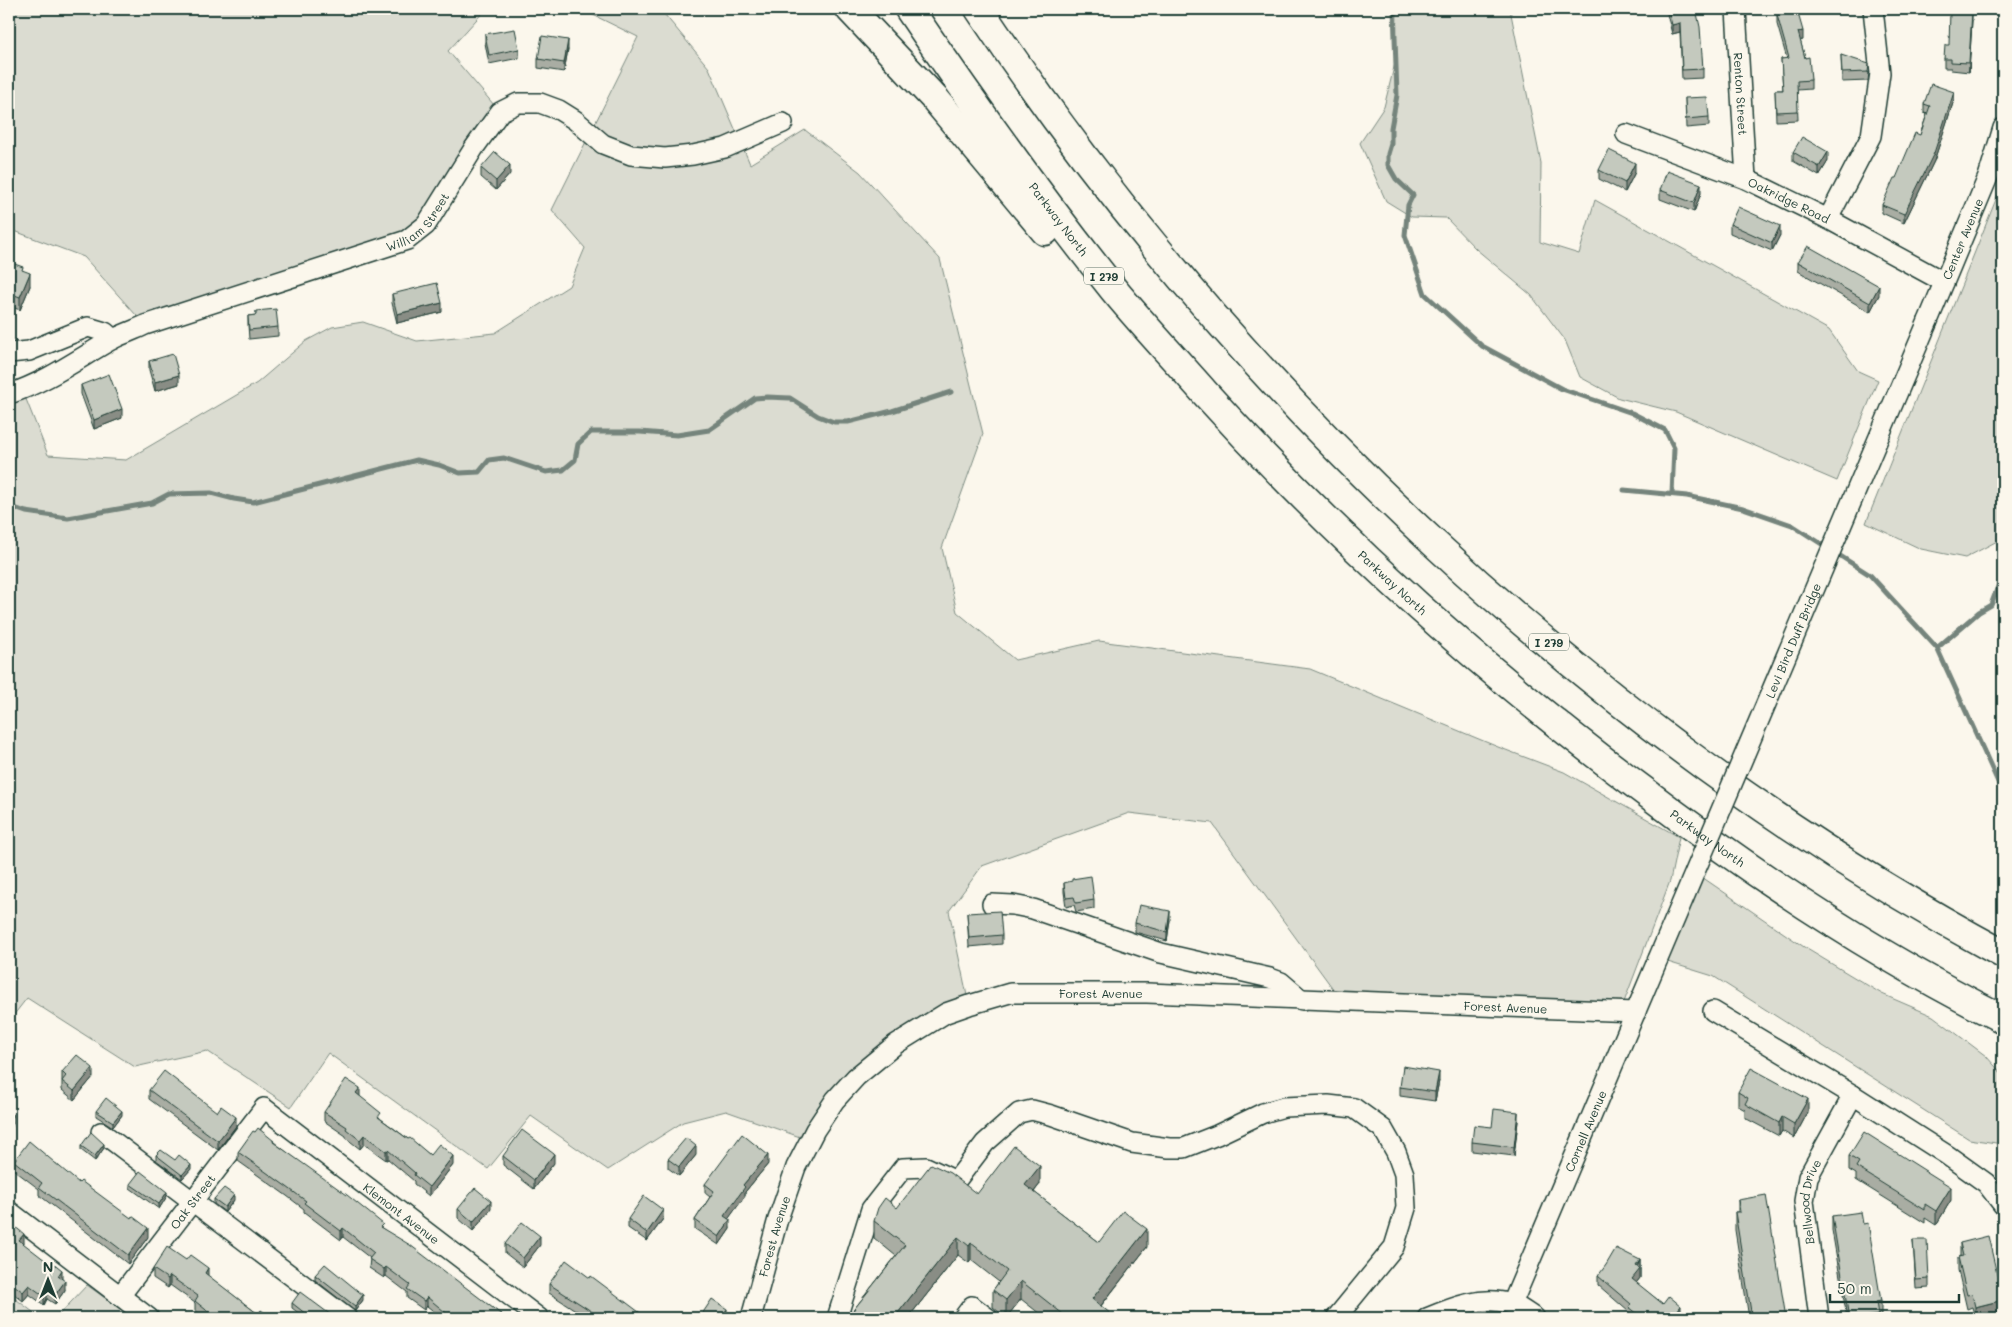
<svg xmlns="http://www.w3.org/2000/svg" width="2012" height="1327" font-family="Mali,sans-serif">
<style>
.built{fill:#eae9de}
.green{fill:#dbdcd1;stroke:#7d8c82}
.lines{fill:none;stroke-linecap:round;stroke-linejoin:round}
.stream{stroke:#74847b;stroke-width:5}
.minor-casing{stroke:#1f3d34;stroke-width:22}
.highway-casing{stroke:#1f3d34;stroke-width:31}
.minor{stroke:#fbf7ec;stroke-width:19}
.highway{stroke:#fbf7ec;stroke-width:28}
.minor-bridge-casing{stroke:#1f3d34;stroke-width:22;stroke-linecap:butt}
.minor-bridge{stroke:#fbf7ec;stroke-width:19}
.wall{fill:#a9ada3;stroke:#1f3d34}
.shaded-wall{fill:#898d85;stroke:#1f3d34}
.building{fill:#c4c9be;stroke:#1f3d34}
.labels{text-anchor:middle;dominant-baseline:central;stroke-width:4.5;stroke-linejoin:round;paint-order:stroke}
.shield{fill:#fbf7ec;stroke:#61756b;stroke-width:1}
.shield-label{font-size:11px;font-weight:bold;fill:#1f3d34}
.street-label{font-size:12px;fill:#1f3d34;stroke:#fbf7ec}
</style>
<rect width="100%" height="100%" fill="#fbf7ec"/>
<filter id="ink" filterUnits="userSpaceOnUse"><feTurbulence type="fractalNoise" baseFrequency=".02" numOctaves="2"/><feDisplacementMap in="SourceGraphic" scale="10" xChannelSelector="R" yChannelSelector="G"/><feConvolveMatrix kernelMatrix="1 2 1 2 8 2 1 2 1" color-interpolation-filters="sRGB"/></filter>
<g filter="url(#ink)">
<path class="built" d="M1483,1301l52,17h-108z"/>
<path class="green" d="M9,9h477l-38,42 52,61 -74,113 -281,100 -61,-68 -75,-28z
M581,9h79l49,59 41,96 55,-34 55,42 80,87 43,175 -41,114 15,64 58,48 84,-19 211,28 188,78 66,25 115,65 -9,44 -49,129 -279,-9 -130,-178 -83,-10 -147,53 -33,45 20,94 -73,39 -87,98 -9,-5 -74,-26 -43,11 -75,48 -77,-54 -43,53 -160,-116 -37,54 -84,-56 -72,16 -108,-69 -18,23v-627l13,-5 26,66 78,5 131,-77 49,-42 26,-14 31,-5 54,19 78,-8 74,-47 16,-38 -33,-38 86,-173z
M1397,9h113l31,154 -1,79 39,12 16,-54 234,130 29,41 20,9 -41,101 -161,-69 -57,-14 -39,-21 -15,-37 -34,-45 -55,-46 -30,-31 -34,-1 -26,-16 -26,-58 24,-36 12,-48z
M2003,182v356l-38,20 -44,-9 -55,-26z
M2003,643v71l-5,-17z
M1696,873l111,76 75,45 51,22 53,40 17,19v69l-34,-5 -256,-163 -55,-17z
M87,1285l46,33h-77z
M9,1294l32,24h-32z"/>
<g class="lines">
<path class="stream" d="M1394,9l3,86 -6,33v16l-3,10v11l8,14 17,16 -5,10 -3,30 20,59 57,52 80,43 70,24 33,17 9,18 -2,46
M1624,490l63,6 56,12 49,17 78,50 67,73 66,145
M9,506l17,6 42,6 84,-15 17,-9 42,-1 23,6 19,3 164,-42 22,5 21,8 19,-1 10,-12 15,-2 42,14 17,-2 12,-10 3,-16 13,-12h49l37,3 32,-5 46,-32 12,-1 23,1 28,18 16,6h14l44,-11 59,-19
M1937,648l42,-36 12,-7 8,-21 4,-2"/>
<g class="minor-casing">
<g id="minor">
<path id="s1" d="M1736,9l10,170"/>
<path id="s2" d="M1626,134l120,45 82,40 116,63"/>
<path d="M1828,219l43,-83 9,-63 -7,-64"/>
<path id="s3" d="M1928,321l60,-144 15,-49"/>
<path d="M9,353l20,-2 59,-24 17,5 8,7"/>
<path id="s4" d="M9,394c38,-12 70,-36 104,-55 10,-5 22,-9 32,-14l262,-85 19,-15 48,-77 26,-36 18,-9h22l19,7 16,10 28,24 28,11 34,3 28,-3 32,-7 58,-25"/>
<path d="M992,904l21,1 20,4 128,44 109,25 11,4 21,18"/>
<path d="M1713,1011l140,84 94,60 39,28 17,22"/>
<path d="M101,1132l246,186"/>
<path d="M9,1211l140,107"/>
<path id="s5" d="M120,1296l144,-188 275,210"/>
<path id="s6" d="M1512,1304l146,-345"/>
<path id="s7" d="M751,1318l27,-99 18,-52 19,-37 20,-30 21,-23 40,-33 50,-31 23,-8 41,-12h137l489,19"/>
<path d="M837,1318l34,-109 32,-41 23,-1 30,14 29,-38 34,-30 13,-3 19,5 81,28 37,5h15l33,-13 46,-22 21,-6 44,-2 26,3 29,21 13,23 8,22 2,34 -12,39 -58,71"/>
<path d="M963,1318l9,-12 16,12"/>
<path d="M1427,1318c26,-11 56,-23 84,-14 8,2 17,10 24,14"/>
<path id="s8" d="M1819,1318l-15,-117 4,-24 45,-82"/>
</g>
</g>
<g class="highway-casing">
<g id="highway">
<path d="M850,9l86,91 109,131"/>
<path id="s9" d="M909,9c65,96 132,190 205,281 29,35 60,68 90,102 132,146 278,278 436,396 114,87 235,167 363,231"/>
<path d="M979,9c256,384 617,726 1024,945"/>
</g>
</g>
<use href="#minor" class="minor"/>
<use href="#highway" class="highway"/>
<g class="minor-bridge-casing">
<g id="minor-bridge">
<path id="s10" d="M1658,959l270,-638"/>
</g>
</g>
<use href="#minor-bridge" class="minor-bridge"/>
</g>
<path class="wall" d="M1667,9h29l7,60v9l-21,1 -2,-47 -8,2 -5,-20z
M1777,15l26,25h-3l11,40v9l-14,1 1,30 -22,1 -1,-31h8l-2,-31h6l-10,-35z
M1972,20l-3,52 -18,-2v-2h-7v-9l5,-14z
M485,34l34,15v9l-30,6 -4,-21z
M568,49l-4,23 -26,-4v-9z
M1841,55l28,18 -1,8 -26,1z
M1685,98l24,19v9l-23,2z
M1954,100l-20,61 -30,62 -22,-10v-8l38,-70 7,-21 -3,-1v-9z
M1793,152l35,9 -9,15 -26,-15z
M481,168l29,6 -14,16 -15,-13z
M1599,170l36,2 -10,20 -26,-13z
M1660,190l41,3 -7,19 -34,-13z
M1730,224l50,11 -8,16 -42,-18z
M9,262l14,9 7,15 -10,24 -11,-4z
M1798,262l81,33 -9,17 -72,-41z
M392,294l50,18 -45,11 -5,-20z
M256,311l22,16v9l-29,3 -1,-14v-9l8,-1z
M149,361l30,23 -24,7 -6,-21z
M81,385l41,33 -28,11 -13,-35z
M1064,883l30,17v9l-18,3 -2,-7 -8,2 -2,-15z
M967,913l35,22v9l-33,3z
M1170,920l-3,21 -32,-9v-9z
M62,1072l31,5 -19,23 -12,-10z
M1439,1081l-4,20 -35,-5v-9z
M149,1090l87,36 -18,24 -69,-51z
M1738,1092l70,20 -14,26 -12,-7 -3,5 -34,-18v-8l-7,-4z
M360,1096l21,23 49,36 23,10 -24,31 -15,-12v-3l-26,-22 -2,1 -22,-16 -4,5 -14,-11v-2l-22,-15v-9z
M96,1111l26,4 -9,12 -17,-11z
M1518,1121l-4,35 -42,-5v-9l20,-15z
M255,1132l19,10 109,87 123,89h-64l-15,-12 -3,4 -17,-12v-6l-21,-16 -2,2 -15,-10 1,-10 -27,-21 -2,3 -37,-28v-3l-17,-13 -49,-35v-9z
M81,1146l23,2 -9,13 -14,-11z
M156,1155l35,14 -9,10 -26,-19z
M696,1155l-17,21 -11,-8v-9z
M503,1156l51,7 -20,26 -31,-24z
M1849,1156l102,44 -15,25 -11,-7v5l-69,-43v-6l-7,-4z
M14,1161l65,22 69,54 -20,27 -89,-69v-6l-25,-19z
M768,1164l-23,28v4l-17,23 2,10 -11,16 -24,-16v-9l15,-23 -5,-4v-9z
M130,1184l37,12 -8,13 -29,-21z
M1040,1184l-6,8 65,50 48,5 -46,59 14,12h-70l-24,-19 -15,19 -13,-11v-17l6,-8 -28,-22 -2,3 -11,-8 -50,63h-61l49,-62 -22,-18v-17l23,-13z
M214,1199l20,1 -9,12 -11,-8z
M1738,1200l48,118h-37l-14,-88v-18h3z
M458,1209h33l-18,22 -15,-13z
M1832,1216l31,8 18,77v13l-3,1v3h-31l-15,-88z
M628,1219h35l-16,22 -19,-13z
M9,1222l15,21 -1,1 39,35 3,11 -10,14 -8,-5 -3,6 -15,-11 -6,7 -14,-11z
M1913,1240l16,39v9l-13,1z
M1960,1243l43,71 -20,4h-8l-3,-11 -5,2 -9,-39v-13l2,-1z
M505,1244l35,1 -17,22 -18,-14z
M1640,1260v18l-4,5 27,21 18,11v1l3,2h-52l-3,-2v-4l-31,-27v-9z
M153,1269l55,7 50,38 14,4h-67l-10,-8v-7l-25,-18 -2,3 -15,-10z
M315,1275l48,25 -8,11 -40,-31z
M549,1284l98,34h-59l-39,-25z
M292,1303l43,15h-30l-13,-10z
M702,1314l25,4h-25z"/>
<path class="shaded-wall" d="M1972,11v9l-3,52v-9z
M1680,23v9l-8,2v-9z
M1803,31v9l-5,1v-9z
M568,40v9l-4,23v-9z
M1954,92v8l-20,61 -30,62v-9z
M1828,152v9l-9,15v-9z
M1635,163v9l-10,20v-9z
M510,165v9l-14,16v-9z
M1701,184v9l-7,19v-9z
M1780,226v9l-8,16v-8z
M30,273v13l-10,24v-13z
M1879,286v9l-9,17v-9z
M442,303v9l-45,11v-9z
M179,375v9l-24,7v-9z
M122,409v9l-28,11v-9z
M1170,911v9l-3,21v-9z
M93,1068v9l-19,23v-9z
M1439,1072v9l-4,20v-9z
M360,1088v9l-4,-4z
M1808,1099v13l-14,26v-14z
M122,1111v4l-9,12v-5z
M1518,1112v9l-4,35v-9z
M13,1115v9l-4,5v-9z
M236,1117v9l-18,24v-9z
M1782,1117v14l-3,5v-13z
M364,1135v9l-4,5v-9z
M104,1144v4l-9,13v-5z
M696,1146v9l-17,21v-9z
M388,1150v9l-2,1v-9z
M554,1154v9l-20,26v-9z
M768,1155v9l-23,28v4l-21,29v-9l19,-31z
M453,1156v9l-24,31v-9z
M191,1165v4l-9,10v-4z
M1040,1166v18l-15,19v-18z
M1951,1187v13l-15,25v-14z
M167,1192v4l-8,13v-5z
M234,1195v5l-9,12v-5z
M491,1201v8l-18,22v-9z
M663,1210v9l-16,22v-8z
M730,1220v9l-11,16v-8z
M148,1228v9l-20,27v-9z
M343,1228v9l-2,3v-9z
M1147,1229v18l-55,70v-18z
M24,1234v9l-5,6v-9z
M540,1236v9l-17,22v-9z
M958,1237v18l-50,63h-14z
M971,1243v17l-2,3v-17z
M1640,1260v18l-8,10v-9z
M386,1267v9l-2,2v-9z
M208,1268v9l-3,-4z
M62,1270v9l-4,-3z
M170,1276v9l-2,3v-9z
M65,1281v9l-10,14v-9z
M1021,1281v18l-15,19v-18z
M29,1285v9l-6,7v-9z
M47,1290v9l-3,6v-9z
M363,1295v5l-8,11v-5z
M427,1297v9l-3,4v-9z
M2003,1300v14l-20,4h-8v-11z
M1681,1306v9l-2,3 -3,-6z
M727,1309v9h-6z"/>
<path class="building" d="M1668,9h28l4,18 3,42 -21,1 -2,-47 -8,2z
M1797,10l6,21 -5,1 7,26 4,-1 2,23 -14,1 1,30 -22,1 -1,-22h8l-2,-31 8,-1 -12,-43z
M1950,11h22l-3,52 -18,-1v-3h-7l1,-14h4z
M515,29l4,20 -30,6 -4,-21z
M542,36l26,4 -4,23 -26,-4z
M1841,55l28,9 -1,8 -26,1z
M1931,84l23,8 -20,61 -30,61 -22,-9 12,-27h2l19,-45 5,2 10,-29 -6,-2z
M1707,97l2,20 -23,2 -1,-21z
M1802,137l26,15 -9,15 -26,-15z
M1609,150l26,13 -10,20 -26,-13z
M495,152l15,13 -14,16 -15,-13z
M1667,171l34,13 -7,19 -34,-13z
M1738,207l42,19 -8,17 -42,-19z
M1808,246l71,40 -9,17 -72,-41z
M9,262l14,5 -1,3 8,3 -10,24 -11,-4v1z
M437,283l5,20 -45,11 -5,-20z
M276,309l2,18 -29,3 -1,-14 8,-1v-4z
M173,354l6,21 -24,7 -6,-21z
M109,374l13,35 -28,11 -13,-35z
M1091,876l3,24 -18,3 -2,-6 -8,1 -2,-15 8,-2v-2z
M1139,905l31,6 -3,21 -32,-9z
M1000,911l2,24 -33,3 -2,-25z
M77,1055l16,13 -19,23 -12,-10 4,-5 -4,-4z
M1403,1066l36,6 -4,20 -35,-5z
M1751,1068l57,31 -14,25 -12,-7 -3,6 -34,-19 3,-6 -10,-6z
M164,1071l53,41 4,-6 15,11 -18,24 -69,-51z
M346,1079l14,9 -4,5 25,20 -3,4 30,22 2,-1 20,17 9,-11 14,12 -24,31 -15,-12 1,-2 -27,-23 -2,1 -22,-16 -4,5 -14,-11 1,-2 -23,-15z
M106,1098l16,13 -9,11 -17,-11z
M1494,1109l24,3 -4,35 -42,-5 2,-17 18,2z
M9,1112l4,3 -4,5z
M258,1128l16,13 -1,1 74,53 36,29 -3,3 30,18 96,73h-56l1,-1 -24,-20 -3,4 -17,-12 3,-4 -24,-18 -2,2 -15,-10 5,-6 -31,-25 -2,3 -37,-28 2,-2 -19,-14 -49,-35 15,-21 2,1z
M522,1130l32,24 -20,26 -31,-24z
M91,1132l13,12 -9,12 -14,-10z
M1864,1132l87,55 -15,24 -11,-7v6l-69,-43 3,-5 -10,-6z
M742,1134l26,21 -25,30 2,2 -21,29 6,4 -11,17 -24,-17 19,-29 -9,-7z
M686,1138l10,8 -17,21 -11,-8z
M29,1141l50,42 2,-2 50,37 1,-2 16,12 -20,27 -89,-68 3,-4 -28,-22z
M1014,1146l26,20 -15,19 74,57 24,-31 24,18 -55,70 23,18 -1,1h-46l-47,-37 -15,19 -13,-10 14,-19 -36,-28 -2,3 -11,-9 -64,81h-47l58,-73 -31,-24 4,-13 7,-10 12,10 34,-44 19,9 27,21z
M161,1150l14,10 4,-5 12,10 -9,10 -26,-20z
M140,1171l27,21 -8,12 -29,-20z
M224,1188l10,7 -9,12 -11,-8z
M475,1188l16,13 -18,21 -15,-13z
M1766,1195l20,123h-34l-17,-106h5l-2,-12z
M644,1196l19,14 -16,23 -19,-14z
M1861,1212l2,12 5,-1 13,78 -5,1 2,13 -20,3h-9l-17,-102z
M9,1222l15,12 -5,6 31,24 2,-2 10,8 -4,6 7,5 -10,14 -8,-5 -3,6 -15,-11 -6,7 -14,-11z
M522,1222l18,14 -17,22 -18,-14z
M1988,1236l15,64 -28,7 -3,-13 -5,1 -9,-38 5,-1 -3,-13z
M1913,1240h14l2,39 -13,1z
M167,1247l19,13 4,-5 18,13 -3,5 53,41 3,-4 11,8h-56l-21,-17 3,-5 -28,-20 -2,3 -15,-10z
M1616,1248l24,12 -4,6 4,3 -8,10 31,25 6,-8 12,10 -5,6 8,6h-41l-14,-11 2,-3 -33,-28 8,-11z
M566,1260l24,18 1,-2 56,42h-47l-12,-9 -39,-25z
M325,1264l38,31 -8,11 -40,-31z
M300,1292l35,26h-24l-19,-15z
M712,1299l15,10 -6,9h-13l-6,-4z"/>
</g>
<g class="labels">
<g class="shield">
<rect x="1084" y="267.5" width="40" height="17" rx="4"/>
<rect x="1529" y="633.5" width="40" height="17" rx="4"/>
</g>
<g class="shield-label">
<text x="1104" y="276">I 279</text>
<text x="1549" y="642">I 279</text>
</g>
<g class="street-label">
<text stroke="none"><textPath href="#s1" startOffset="85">Renton Street</textPath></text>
<text stroke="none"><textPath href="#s2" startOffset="176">Oakridge Road</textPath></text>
<text stroke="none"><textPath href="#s9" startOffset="258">Parkway North</textPath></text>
<text stroke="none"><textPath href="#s4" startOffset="448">William Street</textPath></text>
<text stroke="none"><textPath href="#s3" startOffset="89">Center Avenue</textPath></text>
<text stroke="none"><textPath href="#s9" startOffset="752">Parkway North</textPath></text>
<text stroke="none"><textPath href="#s10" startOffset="346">Levi Bird Duff Bridge</textPath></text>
<text stroke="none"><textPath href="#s9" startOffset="1158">Parkway North</textPath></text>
<text stroke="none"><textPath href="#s7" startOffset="535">Forest Avenue</textPath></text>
<text stroke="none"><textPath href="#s7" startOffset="940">Forest Avenue</textPath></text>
<text stroke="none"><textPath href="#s6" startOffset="188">Cornell Avenue</textPath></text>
<text stroke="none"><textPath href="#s5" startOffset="119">Oak Street</textPath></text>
<text stroke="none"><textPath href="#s8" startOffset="118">Bellwood Drive</textPath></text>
<text stroke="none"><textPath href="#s5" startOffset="410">Klemont Avenue</textPath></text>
<text stroke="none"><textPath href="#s7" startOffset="85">Forest Avenue</textPath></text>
</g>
</g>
<rect width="2012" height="1327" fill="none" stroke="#fbf7ec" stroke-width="30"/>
<rect x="15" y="15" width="1982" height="1297" fill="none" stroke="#1f3d34" stroke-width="2" filter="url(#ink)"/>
<g transform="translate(48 1280)" stroke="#fbf7ec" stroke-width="4" paint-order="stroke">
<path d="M0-4L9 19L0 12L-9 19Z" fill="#1f3d34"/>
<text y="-8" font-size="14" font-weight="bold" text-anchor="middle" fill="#1f3d34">N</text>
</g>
<path d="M1830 1294v8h129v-8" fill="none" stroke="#1f3d34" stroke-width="2.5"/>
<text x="1837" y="1294" font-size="15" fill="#1f3d34" stroke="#fbf7ec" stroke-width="4" paint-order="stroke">50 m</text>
</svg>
